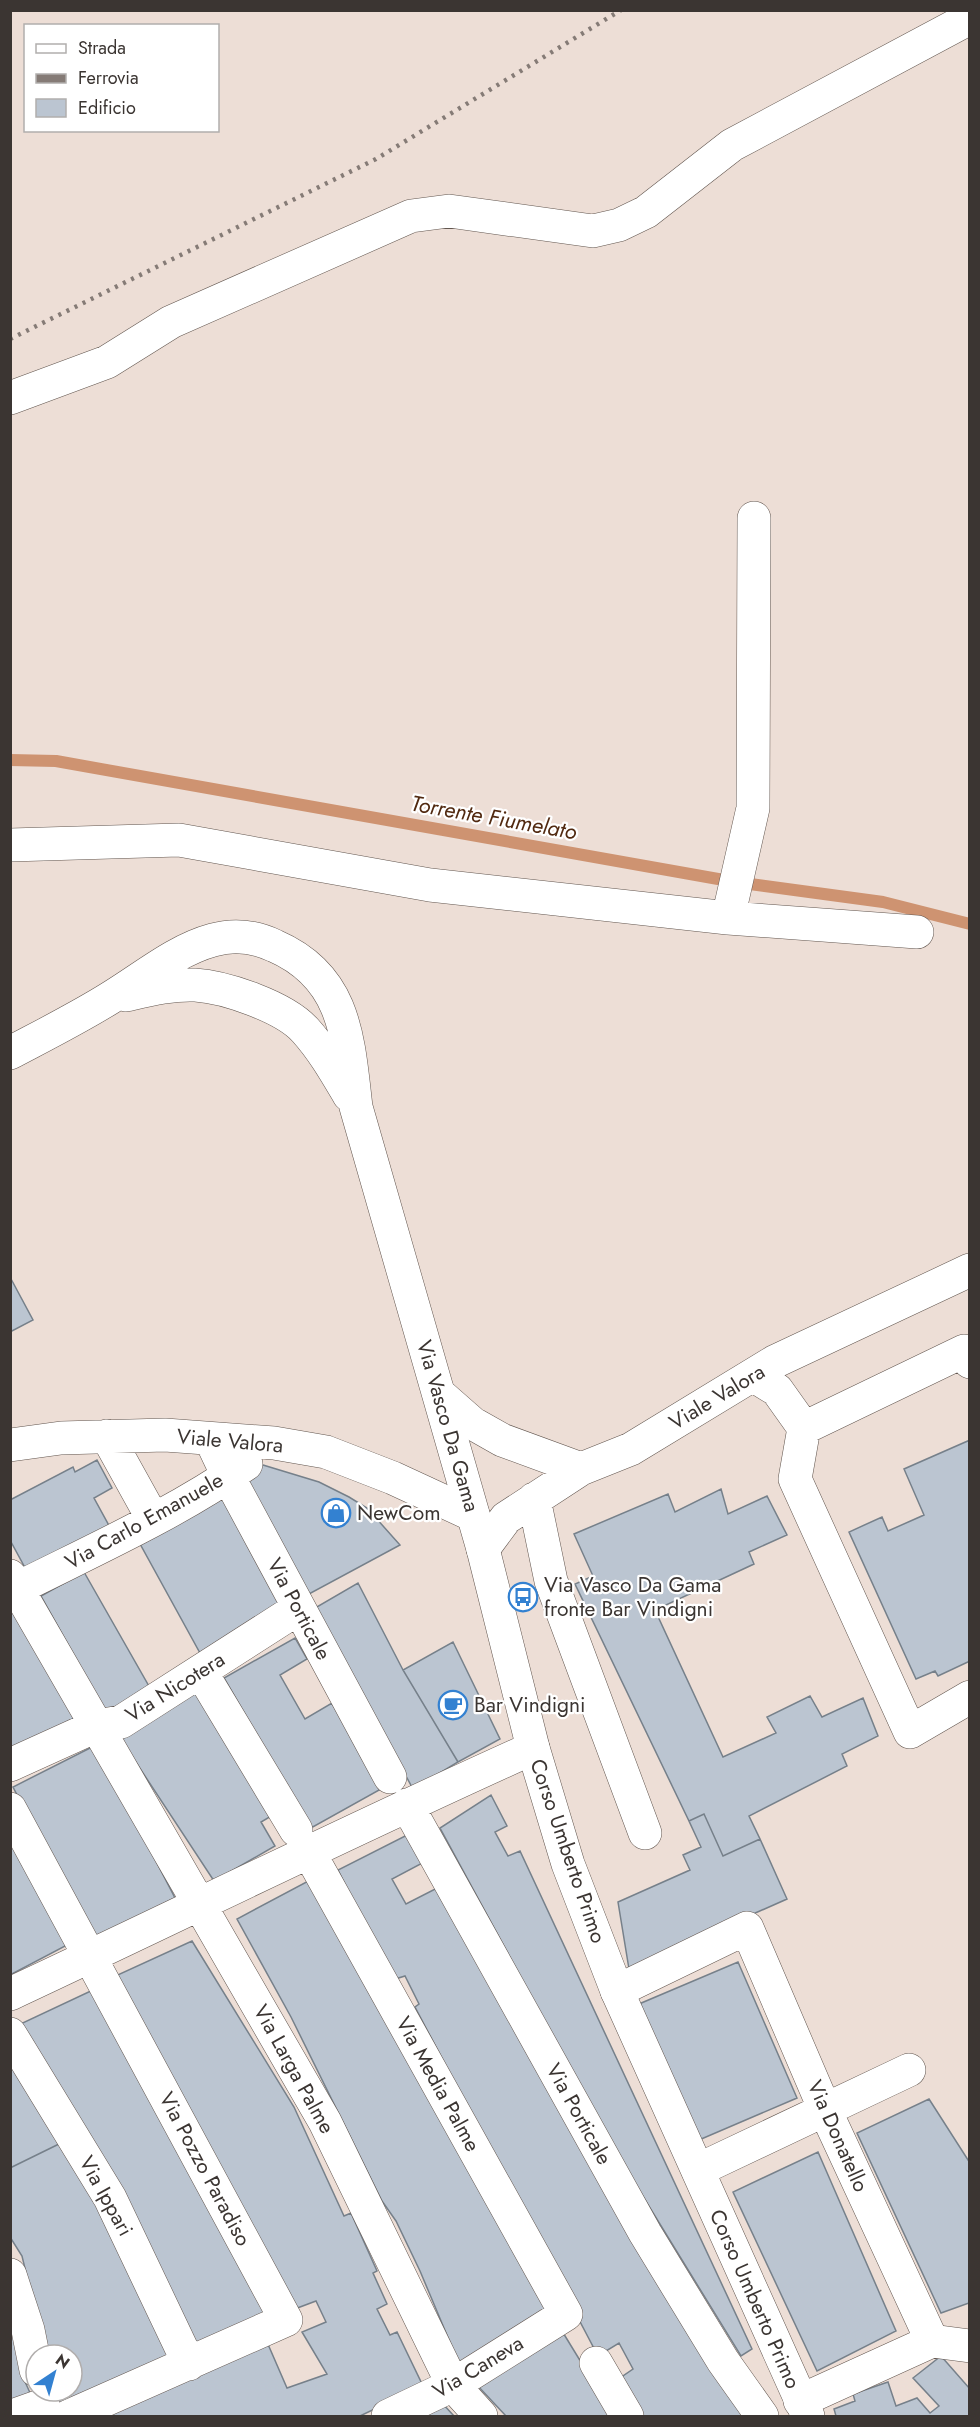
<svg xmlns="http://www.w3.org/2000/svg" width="980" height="2427" font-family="Jost,sans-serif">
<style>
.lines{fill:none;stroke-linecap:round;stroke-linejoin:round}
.stream{stroke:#ce9371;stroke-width:12}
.building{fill:#bbc5d1;stroke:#76808a;stroke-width:1.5}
.minor-casing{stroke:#62564f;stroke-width:34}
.major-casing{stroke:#62564f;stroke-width:34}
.minor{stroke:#fff;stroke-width:33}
.major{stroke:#fff;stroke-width:33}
.rail{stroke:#857b76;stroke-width:4.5;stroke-dasharray:3 6;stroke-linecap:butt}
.labels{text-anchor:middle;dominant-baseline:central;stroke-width:4.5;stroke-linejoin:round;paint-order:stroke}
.street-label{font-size:21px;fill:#3b3532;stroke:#fff}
.poi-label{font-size:21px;fill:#3b3532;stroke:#fff;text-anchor:start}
.water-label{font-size:22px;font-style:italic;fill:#512910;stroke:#fff}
</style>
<rect width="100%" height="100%" fill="#edded6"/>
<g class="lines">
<path class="stream" d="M10,760l46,1 679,121 148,20 87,22"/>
</g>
<path class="building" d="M10,1277l23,43 -23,12z
M970,1440v221l-32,15 -3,-5 -19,8 -67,-147 33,-15 6,14 36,-16 -20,-46z
M97,1460l15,28 -18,10 18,33 -83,44 -19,-35v-40l63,-33 2,5z
M263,1465l56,17 30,15 18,11 33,37 -91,49 -65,-118z
M721,1489l7,25 39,-18 20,39 -38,17 5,12 -99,46 68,147 53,-24 -9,-16 43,-21 12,21 41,-19 15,38 -36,18 5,12 -98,50 11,23 -37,17 -19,-42 -15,7 -114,-237 18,-8 -19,-42 94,-40 7,18z
M223,1496l61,112 -84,45 -61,-111z
M84,1572l70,123 -44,25 -69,-124z
M358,1583l45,87 55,92 -45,27 -98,-181z
M15,1611l59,107 -64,35v-139z
M295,1638l12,21 -27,16 25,44 27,-16 49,86 -70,39 -87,-150z
M453,1642l47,97 -42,23 -55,-92z
M198,1688l80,124 -17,10 14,24 -61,35 -94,-143z
M96,1745l79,153 -84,42 -78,-153z
M491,1795l16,31 -12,6 13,24 12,-5 232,498 -11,7 -129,-210 -172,-318z
M704,1814l19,42 37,-17 27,60 -158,70 -11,-67 72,-32 -7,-15 18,-8 -12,-26z
M415,1831l15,28 -38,20 14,25 37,-19 307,531h-106l-24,-38 13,-9 -14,-26 -21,13 -183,-349 4,-3 -14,-28 -13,4 -54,-110z
M10,1832l59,112 -59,31z
M314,1878l236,433 -90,55 -40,-95 -24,-50 -14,-20 -91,-184 -54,-98z
M192,1941l102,166 50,109 7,-3 26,58 -4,2 14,31 -10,5 13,26 7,-3 26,54 -63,30h-265l172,-74 20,46 40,-14 -25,-42 24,-10 -10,-21 -24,9 -181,-332z
M738,1962l59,136 -98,42 -60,-136z
M95,1989l175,326 -76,36 -180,-324z
M10,2050l51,93 -51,25z
M929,2099l41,64 -1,140 -28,10 -84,-180z
M61,2143l40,60 76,153 -117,56 -5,-21h17v-36h-26l-24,-99 -12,-19v-69z
M818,2152l78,179 -79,40 -84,-179z
M10,2312l12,63 9,20 -21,7z
M562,2331l52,85h-108l-30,-32z
M941,2356l29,33v27h-134l-2,-7 21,-8 -2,-7 35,-12 8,24 21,-8 13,15 9,-7 -26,-28z
M442,2403l12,13h-39z"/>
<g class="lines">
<g class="minor-casing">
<path id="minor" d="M10,398l97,-36 64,-40 240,-106 38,-5 144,20 26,-6 27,-13 86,-67 238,-127
M10,845l169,-5 251,45 298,33 189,14
M728,918l25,-110 1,-290
M754,1376l23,14 27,38 -9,51 115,253 60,-35
M439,1394l33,29 30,17 79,29
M804,1428l160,-77 6,11
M107,1436l46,83
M211,1440l17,36 162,301
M10,1445l51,-7 104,-3 109,8 52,9 67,26 80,37
M534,1499l17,82 94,252
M483,1549l23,-31 75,-49 50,-20 143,-87 196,-92
M10,1576l315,546 128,263 28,31
M10,1592c79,-40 163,-77 236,-128
M201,1672l95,158
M10,1765l86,-39 25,-4 178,-114
M407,1805l238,428 78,128 39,55
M10,1809l276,511 -217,96
M310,1854l256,460 -113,71 -65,31
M617,1991l130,-63 78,182 107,231
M10,1994c175,-82 347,-167 523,-246
M10,2034l100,164 79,166
M698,2170l211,-100
M10,2275l18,55 8,40
M596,2363l31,53
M800,2401l132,-60 38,5
M12,2416l31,-11"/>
</g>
<g class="major-casing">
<path id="major" d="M126,995c22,-5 46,-11 69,-10 31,2 89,22 110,45 18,20 31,43 44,65
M10,1053c34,-18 68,-35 100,-55 33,-20 66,-48 103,-58 21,-6 43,-3 62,6 71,31 73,92 81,161l127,442 50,199 35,116 49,127 191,425"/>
</g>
<use href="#minor" class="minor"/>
<use href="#major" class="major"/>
<path class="rail" d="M10,339l366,-180 245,-149"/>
</g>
<defs>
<g id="shop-ring" transform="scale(1.5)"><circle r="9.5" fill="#fff" stroke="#3381d1" stroke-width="1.5"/><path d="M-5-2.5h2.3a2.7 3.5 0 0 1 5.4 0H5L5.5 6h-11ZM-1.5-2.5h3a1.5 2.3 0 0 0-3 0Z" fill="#3381d1"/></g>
<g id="bus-ring" transform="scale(1.5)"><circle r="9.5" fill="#fff" stroke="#3381d1" stroke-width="1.5"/><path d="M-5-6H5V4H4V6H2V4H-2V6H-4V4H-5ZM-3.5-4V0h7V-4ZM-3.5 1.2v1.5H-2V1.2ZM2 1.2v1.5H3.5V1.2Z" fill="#3381d1"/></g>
<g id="cafe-ring" transform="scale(1.5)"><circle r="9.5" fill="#fff" stroke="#3381d1" stroke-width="1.5"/><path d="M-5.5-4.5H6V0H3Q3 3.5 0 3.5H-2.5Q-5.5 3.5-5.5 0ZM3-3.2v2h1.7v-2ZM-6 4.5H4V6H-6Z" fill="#3381d1"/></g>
</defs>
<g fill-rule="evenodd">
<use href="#shop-ring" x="336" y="1513"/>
<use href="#bus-ring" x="523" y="1597"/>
<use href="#cafe-ring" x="453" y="1705"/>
</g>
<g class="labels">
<g class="street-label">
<text transform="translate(717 1397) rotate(-31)">Viale Valora</text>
<text transform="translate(448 1426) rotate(74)">Via Vasco Da Gama</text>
<text transform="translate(230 1441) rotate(5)">Viale Valora</text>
<text transform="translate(144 1521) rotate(-29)">Via Carlo Emanuele</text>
<text transform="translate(299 1609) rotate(62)">Via Porticale</text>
<text transform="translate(175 1687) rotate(-32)">Via Nicotera</text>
<text transform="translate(568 1851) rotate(71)">Corso Umberto Primo</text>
<text transform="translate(294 2069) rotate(61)">Via Larga Palme</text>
<text transform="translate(438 2084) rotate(61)">Via Media Palme</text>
<text transform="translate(579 2114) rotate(61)">Via Porticale</text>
<text transform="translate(838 2136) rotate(66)">Via Donatello</text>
<text transform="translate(205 2169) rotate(62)">Via Pozzo Paradiso</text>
<text transform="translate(106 2196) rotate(61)">Via Ippari</text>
<text transform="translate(755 2299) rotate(66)">Corso Umberto Primo</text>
<text transform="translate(478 2367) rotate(-31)">Via Caneva</text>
</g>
<g class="poi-label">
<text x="357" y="1513">NewCom</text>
<text x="544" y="1585">Via Vasco Da Gama<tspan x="544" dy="24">fronte Bar Vindigni</tspan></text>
<text x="474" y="1705">Bar Vindigni</text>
</g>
<g class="water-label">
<text transform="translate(494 817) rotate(10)">Torrente Fiumelato</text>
</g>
</g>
<rect width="980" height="2427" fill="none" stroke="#3b3532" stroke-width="24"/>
<rect x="24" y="24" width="195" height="108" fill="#ffffff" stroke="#b1aead" stroke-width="1.5"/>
<rect x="36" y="44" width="30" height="9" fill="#ffffff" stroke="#b1aead" stroke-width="1.5"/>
<text x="78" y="54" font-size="18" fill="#3b3532">Strada</text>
<rect x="36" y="74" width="30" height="9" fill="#857b76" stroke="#b1aead" stroke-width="1.5"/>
<text x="78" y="84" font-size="18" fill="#3b3532">Ferrovia</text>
<rect x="36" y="99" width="30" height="18" fill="#bbc5d1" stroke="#b1aead" stroke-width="1.5"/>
<text x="78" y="114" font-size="18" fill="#3b3532">Edificio</text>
<g transform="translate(54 2373) rotate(36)"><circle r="28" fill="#ffffff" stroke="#b1aead" stroke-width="1.5"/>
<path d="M0-4.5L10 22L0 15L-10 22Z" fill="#3381d1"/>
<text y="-9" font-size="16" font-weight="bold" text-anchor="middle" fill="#3b3532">N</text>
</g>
</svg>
